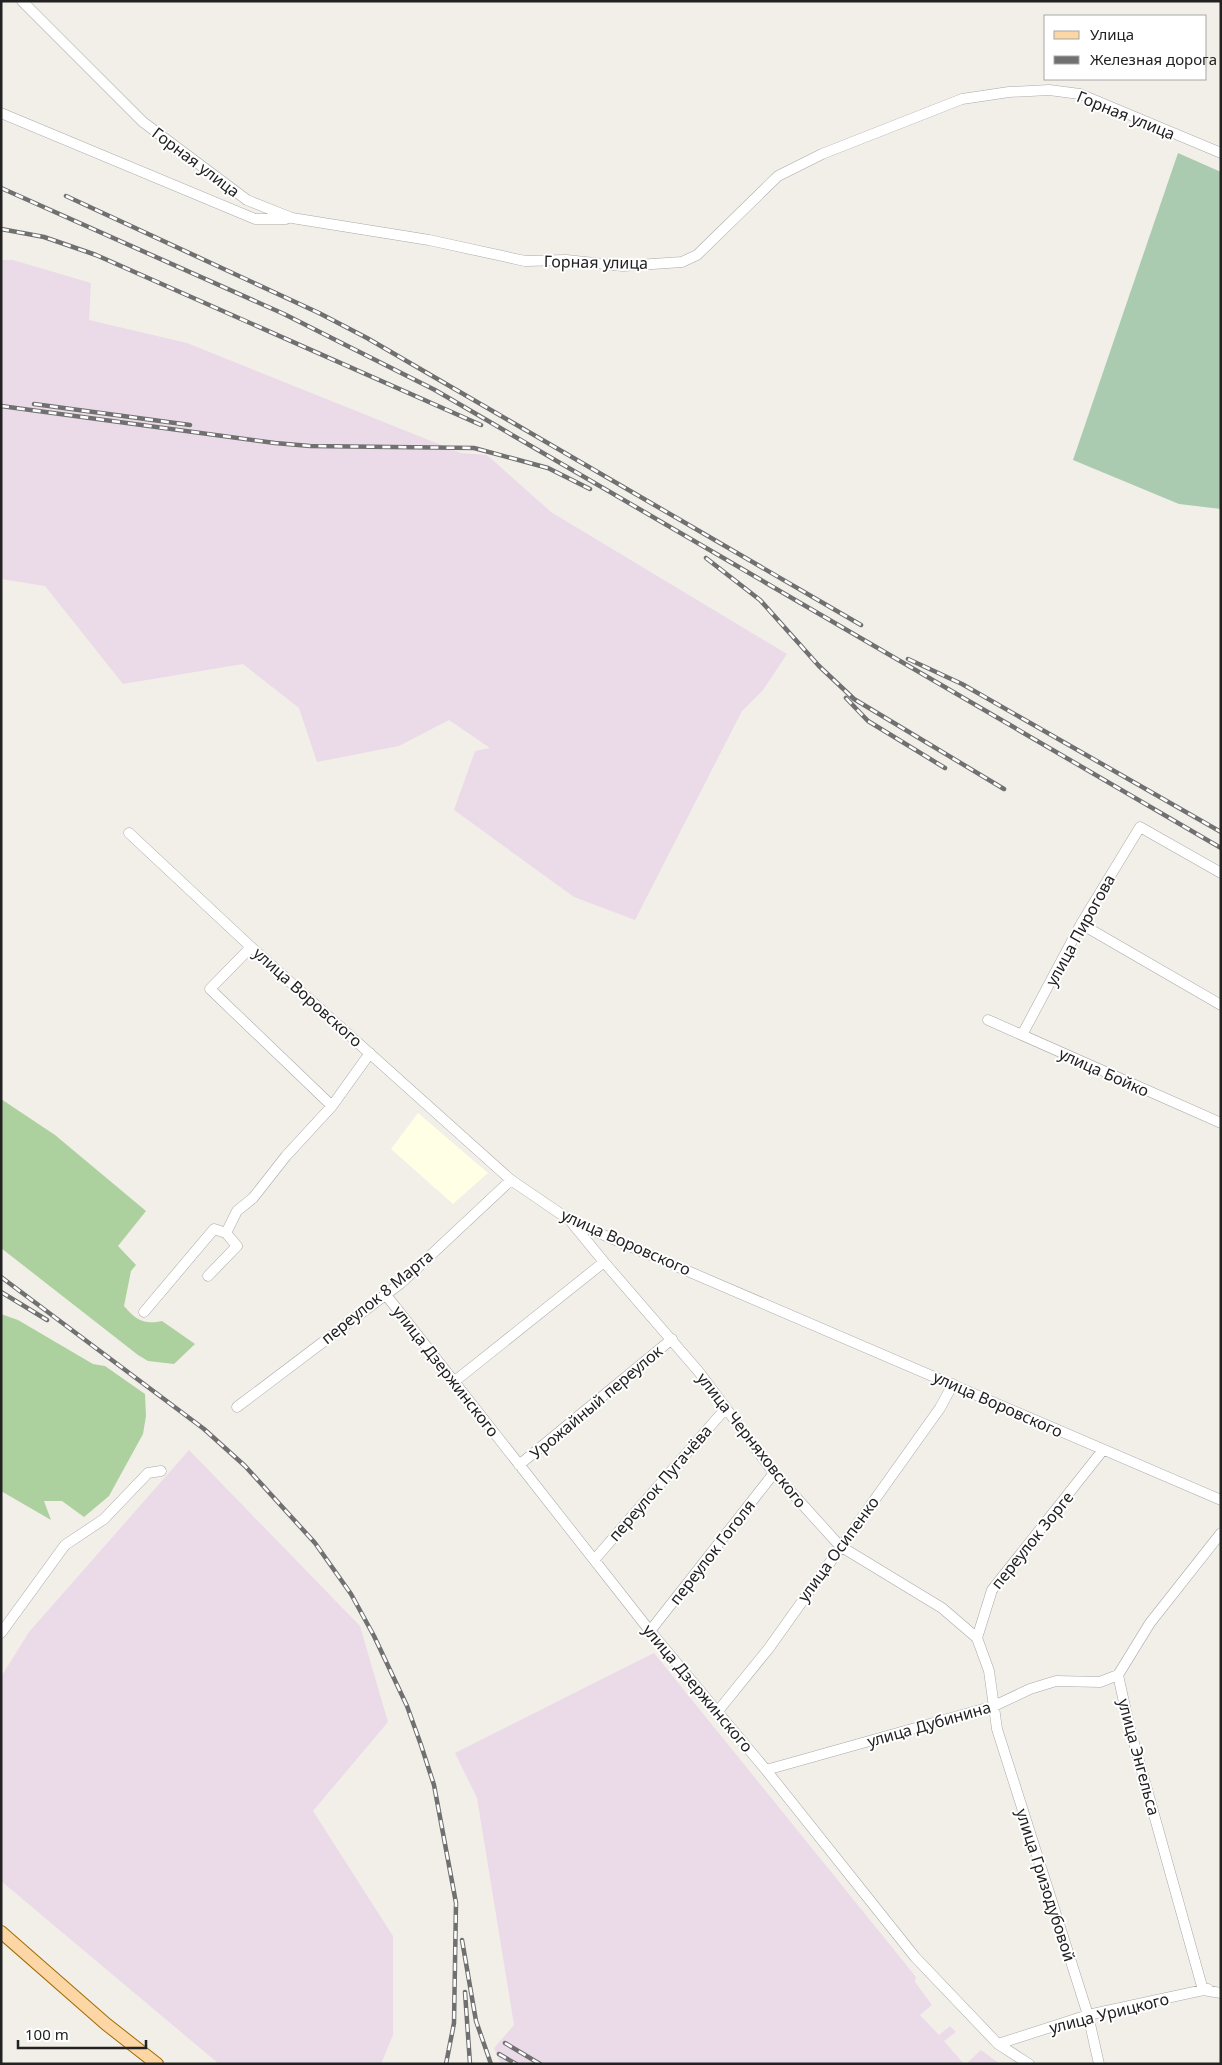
<svg xmlns="http://www.w3.org/2000/svg" width="1222" height="2065" font-family="'Noto Sans',sans-serif">
<style>
.industrial{fill:#ebdbe8}
.education{fill:#ffffe5}
.forest{fill:#add19e}
.cemetery{fill:#aacbaf}
.lines{fill:none;stroke-linecap:round;stroke-linejoin:round}
.minor-casing{stroke:#a9a9a9;stroke-width:11}
.major-casing{stroke:#a06b00;stroke-width:14}
.minor{stroke:#fff;stroke-width:10}
.major{stroke:#fcd6a4;stroke-width:12}
.rail-casing{stroke:#707070;stroke-width:4.5}
.rail{stroke:#fff;stroke-width:2.5;stroke-dasharray:8;stroke-linecap:butt}
.labels{text-anchor:middle;dominant-baseline:central;stroke-width:4;stroke-linejoin:round;paint-order:stroke}
.street-label{font-size:16px;fill:#222;stroke:#fff}
</style>
<rect width="100%" height="100%" fill="#f2efe9"/>
<path class="industrial" d="M1,260h12l78,23 -2,37 98,23 274,110 26,2 64,57 236,142 -24,36 -21,21 -107,209 -61,-23 -120,-87 21,-59 15,-3 -41,-28 -50,26 -82,16 -18,-54 -56,-44 -120,20 -78,-98 -44,-7z
M189,1450l171,176 28,96 -75,89 80,125v99l-12,29h-162l-218,-183v-204l28,-45z
M654,1653l262,324 -1,5 17,23 -12,10 19,20 11,-9 6,6 -12,9 20,23h-463l-7,-16 20,-23 -37,-227 -22,-45z
M981,2050l19,14h-34z"/>
<path class="education" d="M418,1113l70,60 -35,31 -62,-55z"/>
<path class="forest" d="M1,1099l54,36 91,76 -28,35 18,19 -5,6 -7,35c12,14 20,19 38,15l33,23 -21,20 -26,-3 -10,-6 -137,-107z
M1,1314l17,6 75,44 12,2 40,28 1,22 -3,18 -34,62 -25,21 -22,-16h-18l7,19 -50,-29z"/>
<path class="cemetery" d="M1178,153l43,19v337l-42,-5 -106,-44z"/>
<g class="lines">
<g class="minor-casing">
<path id="minor" d="M22,1l121,121 104,78 45,18 137,22 96,21 41,-1 57,6 59,-4 15,-7 81,-79 44,-22 140,-55 47,-7 40,-2 31,4 141,59
M1,113l254,106h31
M129,833l122,114 260,233 60,41 650,279
M1081,924l140,81
M251,947l-41,42 122,117
M988,1020l233,103
M1022,1035l59,-111 59,-97 81,46
M572,1223l32,39 95,110 75,101 66,73 102,62 35,30 12,33 8,58 91,286 11,49
M208,1276l29,-30 -11,-13
M386,1295l264,336 116,139 149,187 83,87 31,20
M144,1312l70,-83 12,4 11,-22 16,-13 33,-42 46,-50 38,-53
M455,1381l149,-119
M237,1407l164,-124 110,-103
M519,1465l153,-126
M1221,1533l-71,90 -32,52 11,50 74,265 18,3
M595,1559l131,-151
M650,1631l124,-158
M1,1633l64,-88 39,-26 44,-46 13,-2
M977,1638l15,-48 111,-140
M718,1711l51,-63 171,-240 13,-24
M766,1770l228,-64 36,-17 26,-8 44,1 18,-7
M998,2044l90,-29 120,-26"/>
</g>
<g class="major-casing">
<path id="major" d="M1,1932l105,92 51,40"/>
</g>
<use href="#minor" class="minor"/>
<use href="#major" class="major"/>
<g class="rail-casing">
<path id="rail" d="M1,188l283,126 151,76 786,458
M66,196l253,117 48,25 494,287
M1,229l43,8 52,18 385,170
M34,404l156,21
M1,406l274,37 35,3 164,2 74,20 42,21
M706,558l54,42 59,66 35,33 150,90
M908,659l54,25 259,148
M846,698l22,23 77,47
M1,1277l203,152 41,37 70,77 36,51 23,42 33,70 14,39 13,40 22,118 -2,120 -8,41
M1,1292l46,28
M462,1940l14,81 15,43
M465,1992l5,72
M505,2043l35,21
M499,2054l17,10"/>
</g>
<use href="#rail" class="rail"/>
</g>
<g class="labels">
<g class="street-label">
<text transform="translate(1126 115) rotate(22)">Горная улица</text>
<text transform="translate(196 162) rotate(37)">Горная улица</text>
<text transform="translate(596 262) rotate(1)">Горная улица</text>
<text transform="translate(1080 930) rotate(-61)">улица Пирогова</text>
<text transform="translate(308 997) rotate(42)">улица Воровского</text>
<text transform="translate(1104 1072) rotate(24)">улица Бойко</text>
<text transform="translate(626 1242) rotate(24)">улица Воровского</text>
<text transform="translate(377 1297) rotate(-39)">переулок 8 Марта</text>
<text transform="translate(446 1371) rotate(52)">улица Дзержинского</text>
<text transform="translate(596 1402) rotate(-40)">Урожайный переулок</text>
<text transform="translate(998 1404) rotate(24)">улица Воровского</text>
<text transform="translate(752 1440) rotate(52)">улица Черняховского</text>
<text transform="translate(660 1483) rotate(-49)">переулок Пугачёва</text>
<text transform="translate(1032 1540) rotate(-51)">переулок Зорге</text>
<text transform="translate(838 1549) rotate(-54)">улица Осипенко</text>
<text transform="translate(712 1552) rotate(-52)">переулок Гоголя</text>
<text transform="translate(698 1688) rotate(50)">улица Дзержинского</text>
<text transform="translate(929 1724) rotate(-16)">улица Дубинина</text>
<text transform="translate(1139 1757) rotate(75)">улица Энгельса</text>
<text transform="translate(1046 1885) rotate(72)">улица Гризодубовой</text>
<text transform="translate(1109 2013) rotate(-14)">улица Урицкого</text>
</g>
</g>
<rect width="1222" height="2065" fill="none" stroke="#222222" stroke-width="5"/>
<rect x="1044" y="15" width="162" height="65" fill="#ffffff" stroke="#a7a7a7"/>
<rect x="1054" y="31" width="25" height="8" fill="#fcd6a4" stroke="#a7a7a7"/>
<text x="1090" y="40" font-size="15" fill="#222222">Улица</text>
<rect x="1054" y="56" width="25" height="8" fill="#707070" stroke="#a7a7a7"/>
<text x="1090" y="65" font-size="15" fill="#222222">Железная дорога</text>
<path d="M18 2040v8h128v-8" fill="none" stroke="#222222" stroke-width="2.5"/>
<text x="25" y="2040" font-size="15" fill="#222222" stroke="#ffffff" stroke-width="4" paint-order="stroke">100 m</text>
</svg>
